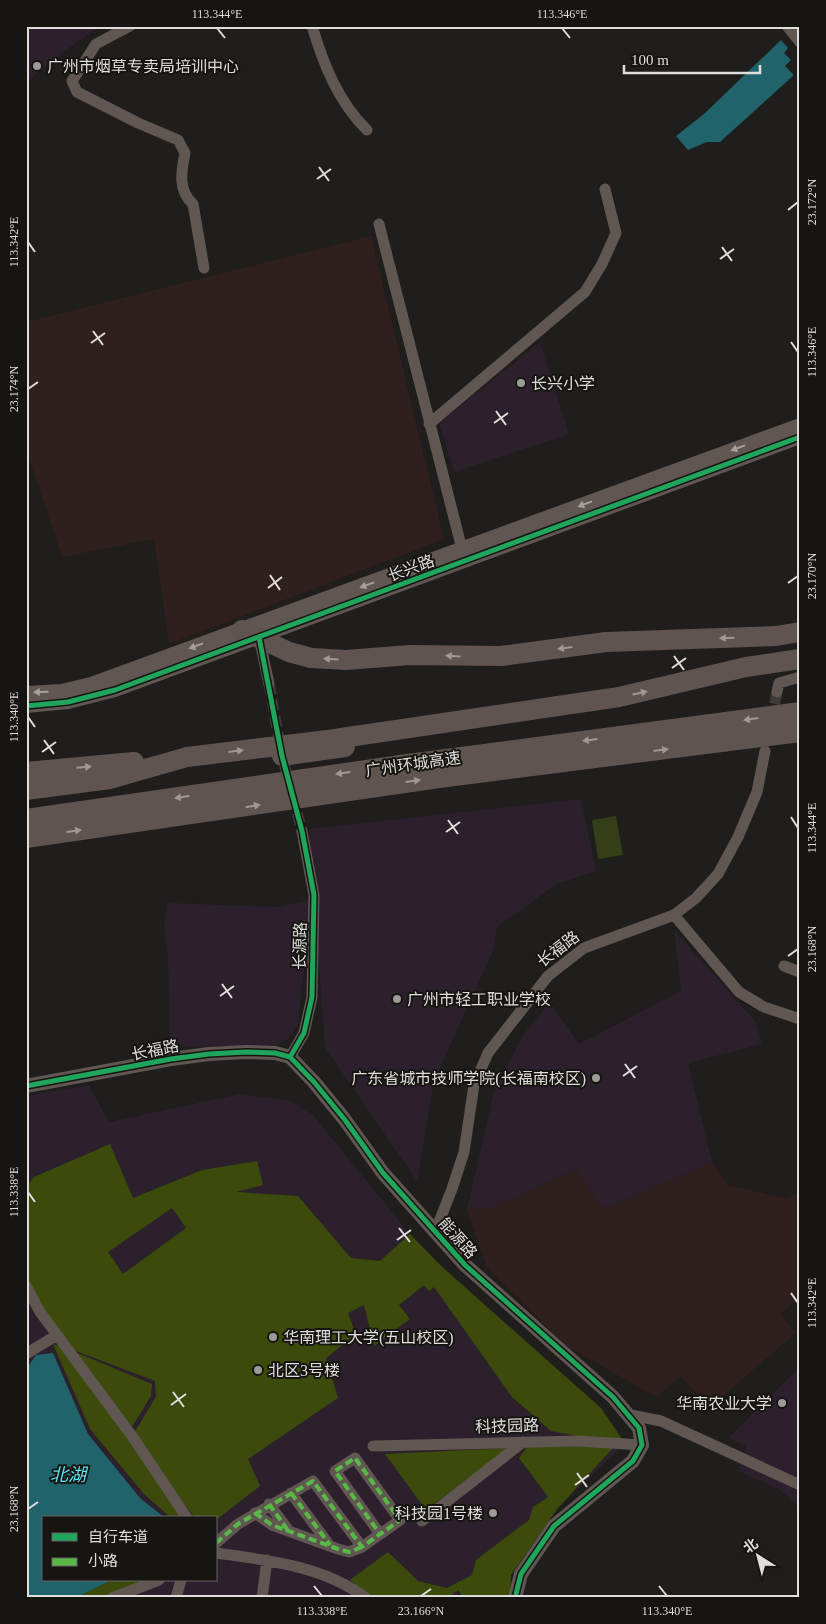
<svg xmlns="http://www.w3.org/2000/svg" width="826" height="1624" font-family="'Times New Roman','Noto Sans SC',serif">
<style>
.commercial{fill:#301f1f}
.education{fill:#2b202b;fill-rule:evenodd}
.green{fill:#343f17}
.forest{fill:#3c4b0c;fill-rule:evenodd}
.water{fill:#21636a}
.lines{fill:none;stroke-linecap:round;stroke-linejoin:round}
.minor-tunnel{stroke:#3c3b39;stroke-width:11;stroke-dasharray:11 5.5;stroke-linecap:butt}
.minor{stroke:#605652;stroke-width:11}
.tertiary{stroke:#605652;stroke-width:14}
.motorway{stroke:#5f544f;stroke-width:20}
.motorway-bridge{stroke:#5f544f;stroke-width:20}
.quiet{stroke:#58b947;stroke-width:4;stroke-dasharray:8 4;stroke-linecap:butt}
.cycleway-casing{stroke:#171512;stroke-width:8}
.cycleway{stroke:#20a55d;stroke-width:5}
.oneway{fill:#a6a19e}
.oneway2{fill:#9f9996}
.ticks{fill:none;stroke:#dfdedc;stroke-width:2}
.poi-dot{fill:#9c9b99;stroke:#171512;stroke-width:2}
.labels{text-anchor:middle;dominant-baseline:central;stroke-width:4;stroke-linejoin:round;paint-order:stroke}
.poi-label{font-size:16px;fill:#dfdedc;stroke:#171512;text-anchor:start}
.street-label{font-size:16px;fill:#dfdedc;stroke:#171512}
.water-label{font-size:18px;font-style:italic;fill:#59e2f1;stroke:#171512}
.neatline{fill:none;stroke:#dfdedc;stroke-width:2}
.ticks-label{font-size:12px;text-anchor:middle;fill:#dfdedc}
</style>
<rect width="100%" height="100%" fill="#1f1e1c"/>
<path class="commercial" d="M371,236l73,303 -275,105 -15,-105 -92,18 -36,-108v-127z
M712,1162l16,23 56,13 16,-5v104l-20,17 16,19 -87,75 -28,-32 -25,21 -91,-52 -78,-77 -20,-59 24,-1 86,-39 26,40z"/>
<path class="education" d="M26,26h75l-34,23 -41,34z
M540,342l29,92 -115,38 -15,-49z
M581,799l15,72 -39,13 -60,43 -3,22 -60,132 -17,100 -92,-133 -16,-219z
M311,899l-13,125 -9,14 -13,8 -106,1 -2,-87 -4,-36 4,-21 112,4z
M674,930l82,92 6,22 -74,19 24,99 -109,47 -26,-40 -86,39 -24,1 27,-117 29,-57 27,-33 29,42 102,-53z
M89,1085l20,37 131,-28 51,7 22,14 97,119 30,31 161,143 23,37 -66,63 -47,67 -3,23h-482v-502zM44,1518h172v62h-172z
M800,1367v141l-21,-19 -41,-18 8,-25 -18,-8z"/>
<path class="green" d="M616,816l7,39 -25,4 -6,-39z"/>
<path class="forest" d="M110,1144l23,54 69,-28 55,-9 6,24 -27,7 62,4 53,62 29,3 30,-27 30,31 161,143 25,37 -75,-14 -39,-34 -78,-110 -5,4 -5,-6 -25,20 11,14 -36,27 -10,-41 -16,8 8,21 -30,24 12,40 -90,61 12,27 -44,34v-2h-21l-63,-82 24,-39 -1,-16 -87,-33 -42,-59v-102l8,-10zM172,1208l14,20 -63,46 -15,-22z
M53,1344l20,8 110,166h-12l-27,-24 -54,-65z
M75,1352l77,32 -1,12 -19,31z
M527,1447h87l-56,61 -47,67 -1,23h-46l-6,-8 -10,8h-74l-24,-18 38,-28 30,29 29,7 25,-13 4,-15 53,-40 4,-13 15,-10 -29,-39z
M509,1448l-83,62 -41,-56z
M112,1580h46l-48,18h-35z"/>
<path class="water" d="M781,40l7,8 -4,5 7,7 -6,6 9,9 -74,67h-13l-19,8 -12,-14 28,-22z
M53,1353l35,81 52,64 25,20h-121v62h68l-37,18h-49v-229l10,-14z"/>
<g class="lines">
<path class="minor-tunnel" d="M269,684l13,72 20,75
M771,720l6,-28"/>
<path class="minor" d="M130,26l-34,18 -24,37 5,11 61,31 40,17 7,13c-4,19 -7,38 8,51l11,64
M312,26c11,37 26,76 55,104
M787,26l13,16
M379,224l85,333
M429,424l156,-132 17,-28 14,-31 -11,-44
M259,637l10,47
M777,692l2,-9 21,-6
M674,915l65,77 25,15 36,12
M784,966l16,6
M290,1057l14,-24 8,-36 2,-102 -12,-64
M435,1232l17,-43 12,-37 10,-67 14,-32 60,-77 36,-28 90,-33 22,-17 22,-24 20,-37 19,-45 8,-41
M26,1286l14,26 92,124 55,82
M26,1354l31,-19
M631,1415l30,6 139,64
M373,1446l204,-5 65,4
M291,1493l39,53
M269,1504l20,27
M255,1513l17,12 66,24 11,3 13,-5
M422,1521l101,-79
M216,1543l22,-19 75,-43 49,66 18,-13 2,-1 18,-13 -45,-62 -20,13 45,63
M216,1553c51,7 108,13 150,45
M112,1598l47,-18
M176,1598l5,-18
M262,1598l5,-38"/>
<path class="tertiary" d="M26,693l35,-2 30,-7 709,-259
M26,706l42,-4 47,-12 685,-253
M26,1086l145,-27 38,-5 37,-2 29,1 15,4 24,25 31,38 38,53 82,92 148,132 26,31 3,17 -9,16 -79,65 -33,48 -6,24"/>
<path class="motorway" d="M242,630l47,22 22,6 35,2 64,-5 91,1 105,-14 170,-6 24,-4
M328,740l291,-43 127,-30 54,-8
M282,756l63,-9
M26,772l108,-10
M26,790l84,-11 77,-22
M26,819l382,-55 392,-52
M26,838l413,-60 361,-46"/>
<path class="motorway-bridge" d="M187,757l141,-17"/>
<path class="quiet" d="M291,1493l39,52
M269,1504l20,28
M255,1513l17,12 66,24 11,3 13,-5
M216,1543l22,-19 75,-43 49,66 18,-13 2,-1 18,-13 -45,-62 -20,13 45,63"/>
<g class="cycleway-casing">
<path id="cycleway" d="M259,637l23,119 20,75 12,64 -2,102 -8,36 -14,24
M26,706l42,-4 47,-12 685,-253
M26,1086l145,-27 38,-5 37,-2 29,1 15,4 24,25 31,38 38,53 82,92 148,132 26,31 3,17 -9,16 -79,65 -33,48 -6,24"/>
</g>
<use href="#cycleway" class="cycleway"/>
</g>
<defs><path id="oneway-solid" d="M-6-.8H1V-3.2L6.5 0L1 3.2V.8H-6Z" transform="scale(1.25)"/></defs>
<g class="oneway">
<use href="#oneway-solid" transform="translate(738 448) rotate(160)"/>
<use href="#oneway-solid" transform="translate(585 504) rotate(160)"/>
<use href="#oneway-solid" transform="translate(367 585) rotate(160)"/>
<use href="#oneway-solid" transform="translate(196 646) rotate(160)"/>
<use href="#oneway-solid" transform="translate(41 692) rotate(179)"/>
</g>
<g class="oneway2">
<use href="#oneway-solid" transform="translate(727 638) rotate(178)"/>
<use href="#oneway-solid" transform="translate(565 648) rotate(173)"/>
<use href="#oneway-solid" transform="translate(453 656) rotate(-177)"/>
<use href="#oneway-solid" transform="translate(331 659) rotate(-176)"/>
<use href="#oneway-solid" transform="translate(640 693) rotate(-12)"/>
<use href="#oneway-solid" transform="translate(751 719) rotate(172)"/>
<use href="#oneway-solid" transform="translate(590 740) rotate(173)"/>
<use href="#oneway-solid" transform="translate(661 750) rotate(-7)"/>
<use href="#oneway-solid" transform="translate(236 751) rotate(-7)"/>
<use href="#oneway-solid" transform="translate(84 767) rotate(-5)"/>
<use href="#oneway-solid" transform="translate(343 773) rotate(172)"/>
<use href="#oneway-solid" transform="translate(413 781) rotate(-8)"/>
<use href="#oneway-solid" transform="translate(182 797) rotate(172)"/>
<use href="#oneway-solid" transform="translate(253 806) rotate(-9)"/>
<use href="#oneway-solid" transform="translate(74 831) rotate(-8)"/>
</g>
<path class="ticks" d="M217,28l8,10M562,28l8,10M319,167l10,14M317,179l14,-10M788,210l10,-8M28,242l7,10M722,247l10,14M720,259l14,-10M93,331l10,14M791,342l7,10M91,343l14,-10M28,389l10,-7M496,411l10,14M494,423l14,-10M270,575l10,15M788,583l10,-7M268,588l14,-11M674,656l10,14M672,668l14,-10M28,717l7,10M44,740l10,14M42,752l14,-10M791,817l7,11M448,820l10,14M446,832l14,-10M788,956l10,-7M222,984l10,14M220,996l14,-10M625,1064l10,14M623,1076l14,-10M28,1192l7,10M399,1228l11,14M397,1240l14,-10M791,1293l7,10M173,1392l11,15M171,1405l15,-11M577,1473l10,14M575,1485l14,-10M28,1509l10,-7M314,1586l8,10M659,1586l8,10M421,1596l10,-7"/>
<g class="poi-dot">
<circle cx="37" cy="66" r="5"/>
<circle cx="521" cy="383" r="5"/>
<circle cx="397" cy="999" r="5"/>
<circle cx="596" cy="1078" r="5"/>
<circle cx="273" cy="1337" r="5"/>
<circle cx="258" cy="1370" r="5"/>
<circle cx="782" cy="1403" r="5"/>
<circle cx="493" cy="1513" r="5"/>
</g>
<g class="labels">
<g class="poi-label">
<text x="47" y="66">广州市烟草专卖局培训中心</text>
<text x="531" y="383">长兴小学</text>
<text x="407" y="999">广州市轻工职业学校</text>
<text x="586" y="1078" text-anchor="end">广东省城市技师学院(长福南校区)</text>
<text x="283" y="1337">华南理工大学(五山校区)</text>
<text x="268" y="1370">北区3号楼</text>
<text x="772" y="1403" text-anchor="end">华南农业大学</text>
<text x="483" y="1513" text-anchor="end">科技园1号楼</text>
</g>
<g class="street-label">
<text transform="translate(411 568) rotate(-20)">长兴路</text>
<text transform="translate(413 764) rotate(-8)">广州环城高速</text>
<text transform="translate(300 946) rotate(-89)">长源路</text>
<text transform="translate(558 949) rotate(-37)">长福路</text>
<text transform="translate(155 1050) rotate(-11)">长福路</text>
<text transform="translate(458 1238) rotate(48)">能源路</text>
<text transform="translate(507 1426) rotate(-2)">科技园路</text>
</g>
<g class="water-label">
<text x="68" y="1475">北湖</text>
</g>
</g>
<rect width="826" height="1624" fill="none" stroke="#171512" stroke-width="55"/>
<rect x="42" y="1516" width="175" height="65" fill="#171512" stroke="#676563"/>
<rect x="52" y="1533" width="25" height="8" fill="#20a55d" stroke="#676563"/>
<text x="88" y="1542" font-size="15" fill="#dfdedc">自行车道</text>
<rect x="52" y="1558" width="25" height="8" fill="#58b947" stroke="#676563"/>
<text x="88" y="1566" font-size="15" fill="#dfdedc">小路</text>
<g transform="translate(758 1556) rotate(324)" stroke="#171512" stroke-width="4" paint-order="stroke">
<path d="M0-4L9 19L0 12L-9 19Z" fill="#dfdedc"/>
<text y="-8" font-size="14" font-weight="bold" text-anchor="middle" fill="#dfdedc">北</text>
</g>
<path d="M624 65v8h136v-8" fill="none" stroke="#dfdedc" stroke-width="2.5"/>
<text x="631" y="65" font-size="15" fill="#dfdedc" stroke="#171512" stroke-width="4" paint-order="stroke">100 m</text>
<rect x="28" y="28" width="770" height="1568" class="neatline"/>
<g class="ticks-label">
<text x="217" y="18">113.344°E</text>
<text x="562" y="18">113.346°E</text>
<text transform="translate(812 202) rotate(-90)" y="4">23.172°N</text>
<text transform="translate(14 242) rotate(-90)" y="4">113.342°E</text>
<text transform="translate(812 352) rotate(-90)" y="4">113.346°E</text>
<text transform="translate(14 389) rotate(-90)" y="4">23.174°N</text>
<text transform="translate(812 576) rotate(-90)" y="4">23.170°N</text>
<text transform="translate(14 717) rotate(-90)" y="4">113.340°E</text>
<text transform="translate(812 828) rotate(-90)" y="4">113.344°E</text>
<text transform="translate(812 949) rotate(-90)" y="4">23.168°N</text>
<text transform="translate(14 1192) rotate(-90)" y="4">113.338°E</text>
<text transform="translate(812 1303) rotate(-90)" y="4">113.342°E</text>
<text transform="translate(14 1509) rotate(-90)" y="4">23.168°N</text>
<text x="322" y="1615">113.338°E</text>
<text x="421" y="1615">23.166°N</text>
<text x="667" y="1615">113.340°E</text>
</g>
</svg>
